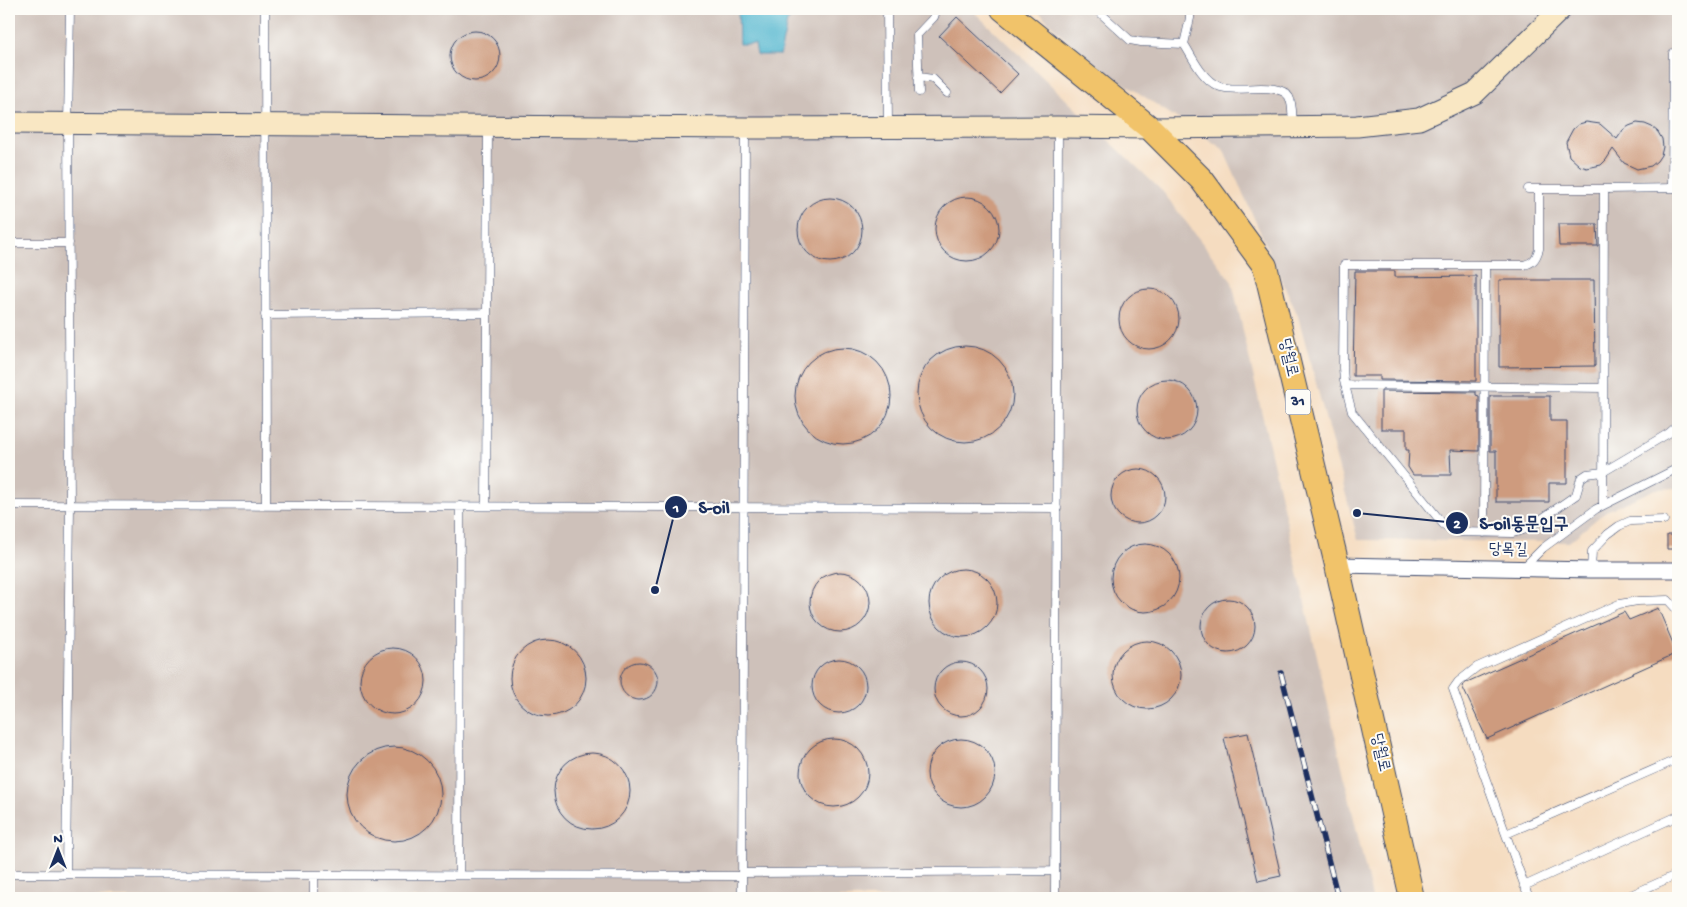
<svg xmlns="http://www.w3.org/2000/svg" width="1687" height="907" font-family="'Gochi Hand','Poor Story',sans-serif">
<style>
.industrial{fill:#cec1ba}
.water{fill:#51b6cf;stroke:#367296}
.building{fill:#ce9b7e}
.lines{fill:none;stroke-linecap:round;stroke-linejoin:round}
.lane-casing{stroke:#3c496d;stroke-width:9}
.street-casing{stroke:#3c496d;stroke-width:17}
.secondary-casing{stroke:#3c496d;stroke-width:23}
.primary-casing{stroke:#3c496d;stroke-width:26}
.lane{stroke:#fff;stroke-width:8}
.street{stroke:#fff;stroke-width:15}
.secondary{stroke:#f9e7c3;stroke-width:21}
.primary{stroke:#f1c36a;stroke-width:24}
.rail-casing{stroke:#1b2f5e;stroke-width:5.5}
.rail{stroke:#fdfcf7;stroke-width:4;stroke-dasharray:11;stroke-linecap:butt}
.labels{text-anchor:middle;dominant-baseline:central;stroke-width:4;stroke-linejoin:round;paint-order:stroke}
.shield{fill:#fdfcf7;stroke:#5f6c8c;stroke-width:1}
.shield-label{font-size:15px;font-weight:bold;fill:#1b2f5e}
.street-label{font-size:16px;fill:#1b2f5e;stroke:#fdfcf7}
.leader{fill:none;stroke:#1b2f5e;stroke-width:2}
.callout-dot{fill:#1b2f5e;stroke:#fdfcf7;stroke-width:2}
.mark-label{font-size:15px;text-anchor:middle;font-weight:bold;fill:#fff}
.callout-label{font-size:18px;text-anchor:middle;font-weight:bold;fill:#1b2f5e;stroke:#fdfcf7;stroke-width:4;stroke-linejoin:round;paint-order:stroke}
</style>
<rect width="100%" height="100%" fill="#fdfcf7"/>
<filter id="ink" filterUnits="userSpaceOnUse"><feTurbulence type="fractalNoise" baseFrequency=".02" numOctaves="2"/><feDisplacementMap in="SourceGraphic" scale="10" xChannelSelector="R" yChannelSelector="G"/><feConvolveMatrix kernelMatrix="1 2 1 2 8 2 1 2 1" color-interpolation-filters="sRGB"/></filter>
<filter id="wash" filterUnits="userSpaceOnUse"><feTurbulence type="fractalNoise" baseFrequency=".0096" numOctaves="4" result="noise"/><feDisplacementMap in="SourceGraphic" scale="20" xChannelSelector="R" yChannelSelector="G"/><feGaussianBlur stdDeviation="1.12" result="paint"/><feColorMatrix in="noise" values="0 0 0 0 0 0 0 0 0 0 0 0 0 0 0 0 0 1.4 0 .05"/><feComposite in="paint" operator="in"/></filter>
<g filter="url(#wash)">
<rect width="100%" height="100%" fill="#f5dcc0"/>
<path class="industrial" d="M9,9h962l192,183 69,90 140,616h-1363z
M1036,9h642v479l-22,1 -50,22 -37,31 -211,-2 -60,-224 -75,-167 -143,-95z"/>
<path class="water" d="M738,9h62l-13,13 -7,33h-23l-2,-11h-16z"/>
<g id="blocks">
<path class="building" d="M957,17l61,57 -18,19 -61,-57z
M450 56a25 25 0 1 1 50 0a25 25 0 1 1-50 0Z
M1586,122l14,2 17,15 6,-9 6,-4 8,-3 8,1 7,3 6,5 4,7 1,8 -2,8 -4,6 -6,5 -14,3 -13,-6 -11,-14 -7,11 -5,5 -14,3 -7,-2 -11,-10 -3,-14 7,-13 6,-5z
M935 229a32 32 0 1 1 64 0a32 32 0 1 1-64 0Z
M798 230a32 32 0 1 1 64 0a32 32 0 1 1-64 0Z
M1558,224h39l1,22h-39z
M1355,271h40v6l81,-1v105l-96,-1v-4h-27z
M1499,280h95l1,86 -96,1z
M1119 319a30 30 0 1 1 60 0a30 30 0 1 1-60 0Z
M917 394a48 48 0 1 1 96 0a48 48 0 1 1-96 0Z
M795 396a48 48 0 1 1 96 0a48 48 0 1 1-96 0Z
M1137 410a30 30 0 1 1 60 0a30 30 0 1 1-60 0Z
M1381,391l95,1v3l3,1v55l-29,-1 1,25h-38l-5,-8 1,-17h-3v-21h-25z
M1490,396h60v25h17v62h-18v19h-53v-51h-6z
M1111 496a27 27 0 1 1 54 0a27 27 0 1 1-54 0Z
M1667,535h11v14h-11z
M1111 578a34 34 0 1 1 68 0a34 34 0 1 1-68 0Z
M929 603a34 34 0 1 1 68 0a34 34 0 1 1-68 0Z
M810 602a30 30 0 1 1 60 0a30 30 0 1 1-60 0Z
M1201 626a27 27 0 1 1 54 0a27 27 0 1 1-54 0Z
M1658,608l19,45 -190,86 -25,-53 5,-4 157,-70 5,8z
M510 678a38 38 0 1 1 76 0a38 38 0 1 1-76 0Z
M1113 675a34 34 0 1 1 68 0a34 34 0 1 1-68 0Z
M360 681a33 33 0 1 1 66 0a33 33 0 1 1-66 0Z
M812 686a27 27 0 1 1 54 0a27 27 0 1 1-54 0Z
M934 689a27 27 0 1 1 54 0a27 27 0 1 1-54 0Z
M620 681a19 19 0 1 1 38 0a19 19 0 1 1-38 0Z
M1248,733l33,143 -23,5 -34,-143z
M800 773a34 34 0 1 1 68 0a34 34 0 1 1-68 0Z
M927 773a34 34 0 1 1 68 0a34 34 0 1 1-68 0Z
M347 794a47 47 0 1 1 94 0a47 47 0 1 1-94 0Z
M554 791a38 38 0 1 1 76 0a38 38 0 1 1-76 0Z"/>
</g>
</g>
<g filter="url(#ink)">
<use href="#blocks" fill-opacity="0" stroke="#3c496d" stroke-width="1"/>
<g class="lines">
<g class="lane-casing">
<path id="lane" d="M265,9l1,497
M887,9l1,116
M1096,9l34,31 11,2 43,2c9,14 18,35 34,42 16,8 62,-6 71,11 4,7 3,20 4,28
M1184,44l6,-26v-9
M918,77l15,2 14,14
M919,92l-2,-57 17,-18 2,-6 -1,-2
M1672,188l1,-135
M1528,189h76
M1539,189v60c-3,10 -6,14 -15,16h-180l-1,103 1,13 8,31 91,112 13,8 57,1 14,-4 49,-34 5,-17 6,-4 16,-2 66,-39 9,-8
M9,243h60
M265,315l222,-2
M1345,385l258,3
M9,505l1048,3
M1603,505l1,-316 74,-1
M486,506l2,-378
M1484,533l1,-268
M1523,568l20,-20 53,-39 78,-39h4
M1591,570l1,-19 16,-17 11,-8 11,-5 34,-1
M1506,834l172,-75
M742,873l313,-2
M9,874l733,2
M66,874l4,-369 -2,-381 2,-115
M459,875l1,-369
M1524,886l154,-70
M314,898v-23
M742,898l3,-768
M1055,898l3,-770
M1529,898l-76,-209 5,-7 19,-15 142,-63 19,-3 30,-1 10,11
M1624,898l54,-24"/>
</g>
<g class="street-casing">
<path id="street" d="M1337,565l254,5h87"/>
</g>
<g class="secondary-casing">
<path id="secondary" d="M9,123l736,5 313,-1 92,1 207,-2 62,-7 56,-26 86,-84"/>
</g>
<g class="primary-casing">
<path id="primary" d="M1003,9l147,119 52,52 63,86 72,299 75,333"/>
</g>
<use href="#lane" class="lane"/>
<use href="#street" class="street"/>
<use href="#secondary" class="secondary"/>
<use href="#primary" class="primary"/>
<g class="rail-casing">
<path id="rail" d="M1281,673l57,225"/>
</g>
<use href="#rail" class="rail"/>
</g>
</g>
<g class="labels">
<rect class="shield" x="1285.5" y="389.5" width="25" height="25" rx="4"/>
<g class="shield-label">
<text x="1298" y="402">31</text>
</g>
<g class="street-label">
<text transform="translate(1287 358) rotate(77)">당월로</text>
<text transform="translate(1508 551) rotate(1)">당목길</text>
<text transform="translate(1379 753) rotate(77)">당월로</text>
</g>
</g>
<path class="leader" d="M655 590L676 507M1357 513L1457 523"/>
<g class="callout-dot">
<circle cx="655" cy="590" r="5"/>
<circle cx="1357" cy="513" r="5"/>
<circle cx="676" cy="507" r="12"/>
<circle cx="1457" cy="523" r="12"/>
</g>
<g class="mark-label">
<text x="676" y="512">1</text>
<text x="1457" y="528">2</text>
</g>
<g class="callout-label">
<text x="714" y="513">S-oil</text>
<text x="1524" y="529">S-oil동문입구</text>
</g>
<rect width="1687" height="907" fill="none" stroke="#fdfcf7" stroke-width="30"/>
<g transform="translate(58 850)" stroke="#fdfcf7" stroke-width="4" paint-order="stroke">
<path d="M0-4L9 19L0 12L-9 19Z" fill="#1b2f5e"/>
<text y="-8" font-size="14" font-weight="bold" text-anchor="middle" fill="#1b2f5e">N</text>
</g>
</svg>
